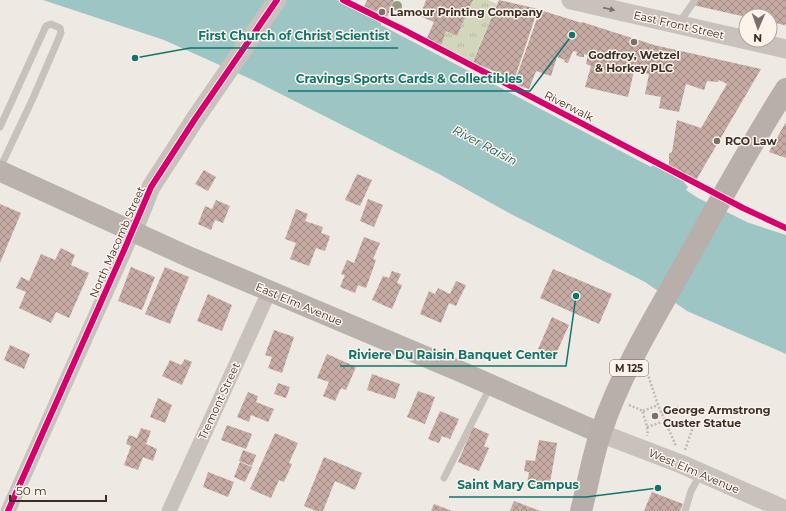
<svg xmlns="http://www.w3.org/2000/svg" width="786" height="511" font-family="Montserrat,sans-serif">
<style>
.park{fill:url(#park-tufts)}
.water{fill:#9cc5c4}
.building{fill:url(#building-cross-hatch)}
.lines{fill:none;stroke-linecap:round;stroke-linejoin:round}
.path{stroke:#c2b9b3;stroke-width:2.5;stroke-dasharray:2 2;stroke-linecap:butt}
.service{stroke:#c9c1bb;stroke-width:7}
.minor{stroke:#c9c1bb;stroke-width:15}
.tertiary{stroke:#c9c1bb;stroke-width:19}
.secondary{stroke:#b9b1ac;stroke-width:21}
.primary{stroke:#b8afaa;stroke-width:22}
.cycleway-casing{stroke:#fcf3eb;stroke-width:8}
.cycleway{stroke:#d6006c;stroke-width:6}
.tree{fill:#959c7d}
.oneway{fill:#7b706b}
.poi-dot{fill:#7a6f6a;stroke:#fcf3eb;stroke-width:1.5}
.labels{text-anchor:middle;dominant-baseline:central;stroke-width:3;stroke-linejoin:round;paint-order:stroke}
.shield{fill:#fcf3eb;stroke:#756963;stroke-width:1}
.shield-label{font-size:10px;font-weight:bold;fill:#3b2e29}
.poi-label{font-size:11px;font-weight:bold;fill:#3b2e29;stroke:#fcf3eb;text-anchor:start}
.street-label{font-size:11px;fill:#3b2e29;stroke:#fcf3eb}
.water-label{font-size:12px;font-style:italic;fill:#186062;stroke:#fcf3eb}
.leader{fill:none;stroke:#0f766e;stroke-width:1.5}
.callout-dot{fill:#0f766e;stroke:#fcf3eb;stroke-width:1.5}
.callout-label{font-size:12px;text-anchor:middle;font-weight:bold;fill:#0f766e;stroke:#fcf3eb;stroke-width:3;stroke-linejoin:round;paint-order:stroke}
</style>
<defs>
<pattern id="park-tufts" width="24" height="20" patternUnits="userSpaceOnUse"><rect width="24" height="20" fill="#d2d6bb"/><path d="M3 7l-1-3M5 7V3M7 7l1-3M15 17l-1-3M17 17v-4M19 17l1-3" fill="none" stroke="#b5b8a1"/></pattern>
<pattern id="building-cross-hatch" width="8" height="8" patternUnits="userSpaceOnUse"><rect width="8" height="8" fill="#c5aba3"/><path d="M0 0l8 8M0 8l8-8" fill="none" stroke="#a18c85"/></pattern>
</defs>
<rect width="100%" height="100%" fill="#efe9e3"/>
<path class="park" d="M473,0h15l9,4 -25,59 -32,-16 6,-16 11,5z"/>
<path class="water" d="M43,0h294l44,22v3l270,142 2,-2 30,16 5,6 -2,3 12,8 51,25 37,12v119l-99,-43 -42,-29 -136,-69 -70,-39 -184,-93 -91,-41z"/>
<path class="building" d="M367,0h27l-7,17 -23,-10z
M426,0h47l-16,36 -11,-5 -5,15 -14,-8 7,-16 -14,-6z
M499,0l39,9 -24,71 -41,-18z
M696,0h90v24l-2,1 -14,-3v-6l-24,1 -53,-12z
M540,10l42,13v-1l72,23 107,24 -66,113 -26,-14v-14l3,-2 5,-32 24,8 26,-44 -8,-4 -1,2 -11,-1 -3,9 -18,-6 -7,28 -20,-4 2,-11 -16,-3 4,-20 -15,-3 -6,26 -43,-10 6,-21 -5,-2 2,-9 -4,-1v3h-4l-4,-2 1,-3 -4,-1 -5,12 -4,-1 1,-2 -8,-3 -6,19 -15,-5 -7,18 -15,-5z
M786,122v36l-17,-6z
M204,170l12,7 -8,14 -13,-7z
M357,174l15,6 -12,26 -15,-6z
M368,199l15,6 -9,22 -14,-6z
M216,200l14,6 -7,17 -8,-3 -4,10 -13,-6 7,-18 7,3z
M0,204l21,9 -21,50z
M296,209l12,5 -3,7 18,6 -2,6 9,3 -5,15 -9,-3 -7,18 -19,-7 6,-16 -11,-4z
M364,237l16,6 -7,16 3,1 -10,28 -8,-3 -3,8 -15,-6 5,-12 -4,-1 6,-14 7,3z
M61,248l14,7 -4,10 18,8 -20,45 -13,-6 -5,11 -32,-15 7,-16 -10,-4 5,-11 8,4 12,-27 14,6z
M131,267l24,10 -13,33 -24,-9z
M165,267l24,10 -19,47 -25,-10z
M553,269l59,25 -13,30 -59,-26z
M392,271l9,3 -4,9 5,2 -10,24 -20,-9 11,-24 6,2z
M456,281l10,4 -10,21 -7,-3 -8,20 -21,-9 9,-23 6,3 3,-6 12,6z
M208,294l24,11 -10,26 -25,-10z
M552,317l17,8 -14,31 -17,-7z
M274,330l20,7 -12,36 -14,-5 4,-11 -7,-2z
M10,345l20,9 -6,15 -20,-9z
M327,354l29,13 -10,23 -5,-2 -6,13 -12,-5 6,-14 -12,-4z
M185,359l7,3 -10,23 -20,-9 8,-16 11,5z
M372,374l28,10 -5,15 -28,-9z
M278,383l12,4 -4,11 -12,-4z
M418,391l17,6 -10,27 -18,-7z
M248,392l10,4 -2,6 18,7 -6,13 -17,-7 -2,7 -12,-5z
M158,398l14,7 -7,18 -15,-6z
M440,411l19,8 -9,20 -8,-3 -3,7 -11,-4z
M227,425l25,9 -6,15 -25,-9z
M473,427l16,7 -5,12 5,2 -10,23 -21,-9z
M141,428l10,3 -5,13 11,5 -4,12 -10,-4 -5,13 -14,-5 7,-19 -5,-2 3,-9 8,3z
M275,433l23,10 -9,20 3,1 -8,18 -5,-2 -8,18 -21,-9z
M539,440l18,3 -8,45 -22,-4 2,-12 -5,-1 2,-11 9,1z
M243,450l13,5 -4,11 -13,-5z
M324,457l38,16 -7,17 -20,-9 -12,30h-7l-12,-5z
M240,462l12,5 -7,15 -11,-5z
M208,472l26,10 -6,15 -25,-10z
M652,492l31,12 -3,7h-36z
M514,501l26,10h-30z
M434,504l18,7h-21z"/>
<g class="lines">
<path class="path" d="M646,369l12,36 18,41
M629,405l14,6c1,9 6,16 4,25
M643,411l15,-6
M662,413l16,-6
M647,427l18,-6
M685,450l9,-26"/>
<path class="service" d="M679,23l16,-23
M0,127l46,-101 5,-2 9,4 1,5 -27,63 -34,72
M444,478l46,-91
M685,511l6,-20 10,-18"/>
<path class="minor" d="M8,511l125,-279
M169,511l100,-219"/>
<path class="tertiary" d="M571,0l215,49
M133,232l18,-45 44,-68 82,-119
M600,433l81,31 105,46"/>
<path class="secondary" d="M0,171l189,86 275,116 136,60"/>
<path class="primary" d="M581,511c7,-26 11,-54 20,-79 20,-60 54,-115 85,-170 32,-58 64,-117 100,-173"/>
<g class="cycleway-casing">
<path id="cycleway" d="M343,0l61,30 339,178 43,20
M8,511l117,-263 26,-61 44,-68 82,-119"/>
</g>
<use href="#cycleway" class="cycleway"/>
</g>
<circle class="tree" cx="397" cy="6" r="5"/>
<defs><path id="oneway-solid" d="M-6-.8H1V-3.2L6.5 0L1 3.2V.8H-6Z"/></defs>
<use class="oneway" href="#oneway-solid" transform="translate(609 9) rotate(13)"/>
<g class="poi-dot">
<circle cx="382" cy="12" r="4"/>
<circle cx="634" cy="42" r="4"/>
<circle cx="717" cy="141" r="4"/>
<circle cx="655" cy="416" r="4"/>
</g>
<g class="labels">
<rect class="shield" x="610" y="360" width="38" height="16" rx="3"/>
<g class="shield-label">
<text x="629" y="368">M 125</text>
</g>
<g class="poi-label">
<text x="390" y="12">Lamour Printing Company</text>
<text x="634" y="55" text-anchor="middle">Godfroy, Wetzel<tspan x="634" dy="13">&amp; Horkey PLC</tspan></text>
<text x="725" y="141">RCO Law</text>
<text x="663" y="410">George Armstrong<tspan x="663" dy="13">Custer Statue</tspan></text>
</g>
<g class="street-label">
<text transform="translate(679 25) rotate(13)">East Front Street</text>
<text transform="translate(569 106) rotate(27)">Riverwalk</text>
<text transform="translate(117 242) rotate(-66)">North Macomb Street</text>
<text transform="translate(299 304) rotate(23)">East Elm Avenue</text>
<text transform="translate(219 401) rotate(-65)">Tremont Street</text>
<text transform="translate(694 471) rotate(23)">West Elm Avenue</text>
</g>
<g class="water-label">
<text transform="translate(485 145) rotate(28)">River Raisin</text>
</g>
</g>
<path class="leader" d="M135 58L190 48H398M572 35L530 91H288M576 296L566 366H340M658 488L586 497H449"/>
<g class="callout-dot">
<circle cx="135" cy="58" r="4"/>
<circle cx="572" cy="35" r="4"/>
<circle cx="576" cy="296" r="4"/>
<circle cx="658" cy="488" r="4"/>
</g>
<g class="callout-label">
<text x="294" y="40">First Church of Christ Scientist</text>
<text x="409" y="83">Cravings Sports Cards &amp; Collectibles</text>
<text x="453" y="359">Riviere Du Raisin Banquet Center</text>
<text x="518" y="489">Saint Mary Campus</text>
</g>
<g transform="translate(758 28) rotate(182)"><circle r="19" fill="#fcf3eb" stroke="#afa49d"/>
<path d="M0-3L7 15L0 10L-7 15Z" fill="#7a6f6a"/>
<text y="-6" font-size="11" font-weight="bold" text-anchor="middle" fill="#3b2e29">N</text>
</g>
<path d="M10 495v6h96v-6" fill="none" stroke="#3b2e29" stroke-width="2"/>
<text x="16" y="495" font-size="12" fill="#3b2e29" stroke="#fcf3eb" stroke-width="3" paint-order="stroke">50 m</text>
</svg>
